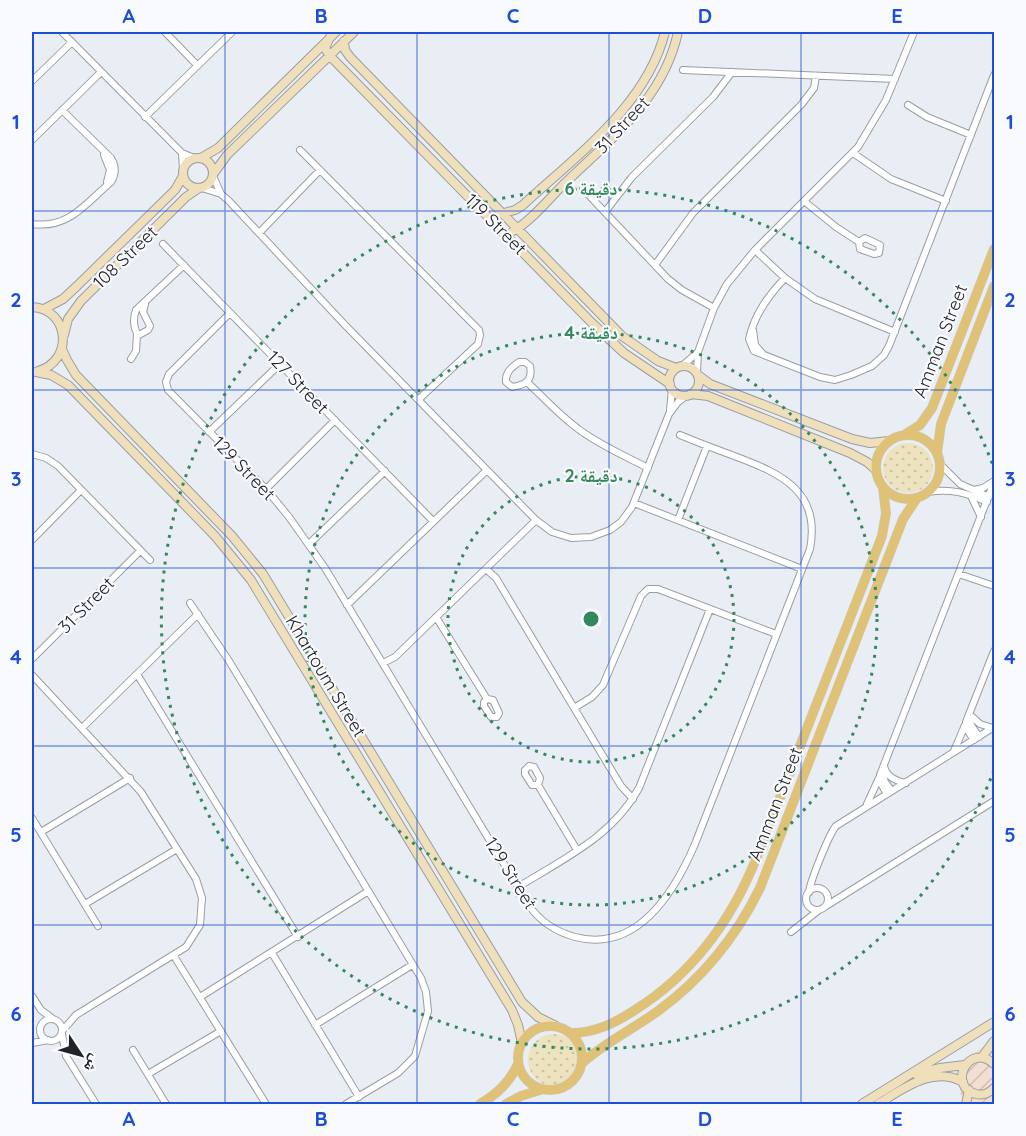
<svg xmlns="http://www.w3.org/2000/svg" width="1026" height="1136" font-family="Quicksand,'Noto Naskh Arabic',sans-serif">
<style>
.industrial{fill:url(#industrial-furrows)}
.sand{fill:url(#sand-dots)}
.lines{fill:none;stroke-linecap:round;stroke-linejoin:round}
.street-casing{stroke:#9a9ea4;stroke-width:8}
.secondary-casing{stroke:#9a9ea4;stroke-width:10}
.primary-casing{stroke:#cacacb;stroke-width:10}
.street{stroke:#fff;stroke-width:6}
.secondary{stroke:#efe0bb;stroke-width:8}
.primary{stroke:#e0c277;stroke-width:9}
.grid{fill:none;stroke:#1d4ed8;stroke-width:1.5;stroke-opacity:0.55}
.ring{fill:none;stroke:#33895c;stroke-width:3;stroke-dasharray:3 6}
.labels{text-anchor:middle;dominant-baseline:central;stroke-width:4.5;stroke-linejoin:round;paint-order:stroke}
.street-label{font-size:18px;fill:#222326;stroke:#f8fafe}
.centre{fill:#33895c;stroke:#f8fafe;stroke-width:3}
.ring-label{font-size:18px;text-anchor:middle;font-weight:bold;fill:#33895c;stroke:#f8fafe;stroke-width:4.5;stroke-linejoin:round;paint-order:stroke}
.neatline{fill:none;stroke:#1d4ed8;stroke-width:2}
.grid-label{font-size:20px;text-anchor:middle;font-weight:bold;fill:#1d4ed8}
</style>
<defs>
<pattern id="industrial-furrows" width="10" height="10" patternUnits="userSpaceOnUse" patternTransform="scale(1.5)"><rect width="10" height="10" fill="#f4ded1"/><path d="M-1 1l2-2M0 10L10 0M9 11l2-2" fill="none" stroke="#d1beb3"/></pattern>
<pattern id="sand-dots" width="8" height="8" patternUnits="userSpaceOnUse" patternTransform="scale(1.5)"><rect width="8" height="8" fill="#ede3be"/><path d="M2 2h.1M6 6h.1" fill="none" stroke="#cbc2a3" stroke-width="1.8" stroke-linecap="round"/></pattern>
</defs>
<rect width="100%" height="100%" fill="#e9edf4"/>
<path class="industrial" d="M994,1040v64h-31l-9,-39z"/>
<path class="sand" d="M883 468a25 25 0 1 1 50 0a25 25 0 1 1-50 0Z
M528 1060a26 26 0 1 1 52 0a26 26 0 1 1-52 0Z"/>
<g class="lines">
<g class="street-casing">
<path id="street" d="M62,32l120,121 12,5
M165,32l32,33
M683,70l212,9
M32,81l40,-39
M908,105l19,12 44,18
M145,117l87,-85
M32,140l69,-68
M300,150l179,180 1,5 -2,9 -59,55
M182,153l1,17
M853,153l38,26 55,22
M104,155l6,15 -3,12
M213,176l8,18
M202,188l19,6 8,7 116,124 191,195 16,12 19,6 20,-1 19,-7 11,-8 11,-15 37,-93 9,-12 8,-6
M583,189l85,90 14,11 32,18
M804,201l32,26 23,15
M605,212l27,-35 81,-80 19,-25
M32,224c37,5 53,-20 79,-42 5,-8 5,-16 0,-24l-49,-48
M260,232l60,-62
M865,238l15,7 -1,8 -5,1 -14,-5 -1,-7z
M163,244l270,277
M755,250l30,28 30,21 80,33
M655,265l38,-52 108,-108 13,-17 2,-12
M785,278c-17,18 -31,37 -36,61l5,12 66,26 15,3 16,-5 21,-9 12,-11 5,-9 105,-271
M145,304l-2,8 7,14 -2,4 -9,5c-6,-5 -6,-18 -3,-25l48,-45
M230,313l-61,61 -3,8 2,8 98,99 23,28 36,51 205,339c11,15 27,25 45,30 62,16 99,-44 120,-93l115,-295c11,-57 -28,-75 -73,-92 -19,-7 -38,-14 -57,-22
M753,330l2,15 7,8
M131,359l5,-8 1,-18
M519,362h6l5,4c3,15 -5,19 -18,21l-6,-5c-1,-10 6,-15 13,-20z
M682,366l16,-14
M697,372l1,-20 16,-44 13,-24 28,-34 103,-103 28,-47 28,-68
M528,383c17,16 33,34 53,48 21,15 44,25 67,37
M670,410l2,-21
M209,432l71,-68
M32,454l14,4 12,8 92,94
M940,464l20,20 29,13
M266,489l69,-69
M974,490l9,-2 11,-7
M928,492c22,-4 39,1 59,10
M971,496l10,21
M634,503l168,66
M678,520l29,-74
M32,540l49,-50
M309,544l76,-73
M486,569l10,9 125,208 12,13
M959,574l35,12
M190,603l39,58 192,317 5,14 2,19 -13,45 -17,17 -52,31
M347,605l140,-135
M436,617l51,82
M32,659l108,-108
M383,663l12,-6 141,-137
M137,674l161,263
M32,675l109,117 55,87 6,19 -2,27 -14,22 -110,68 -14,16
M487,699l6,1 6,13 -2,4h-6l-7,-11v-4z
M574,708l18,-11 11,-12 38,-89 7,-7h10l118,45
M969,714l11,10 13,4
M969,715l2,10 8,12
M82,728l116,-114
M974,740l-8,-12v-6l28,-71
M954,751l11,-26
M529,766l5,1 6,11 -2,7h-6l-7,-11v-4z
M884,766c2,10 12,15 22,17
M882,771l3,11 7,9
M538,785l39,65
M887,794l-7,-12v-7l114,-293
M867,804l12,-26
M32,818l66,108
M41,832l89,-54
M518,887c45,-28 94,-50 121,-99l71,-179
M806 899a11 11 0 1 1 22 0a11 11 0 1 1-22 0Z
M809,892c1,-10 20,-58 27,-66l158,-99
M85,904l92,-55
M826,906l168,-105
M791,932l28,-22
M272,953l87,144
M174,956l92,148
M32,996l9,14 12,9
M200,997l167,-105
M40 1030a11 11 0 1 1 22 0a11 11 0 1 1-22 0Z
M315,1025l97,-60
M62,1034l4,22 30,48
M32,1043l16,-3
M133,1050l33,54
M148,1074l73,-43"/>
</g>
<g class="secondary-casing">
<path id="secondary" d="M330,37l-5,11 4,7 264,269 31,29 46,31
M344,41l1,9 5,7 272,279 36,25 18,7
M183 173a15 15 0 1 1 30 0a15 15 0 1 1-30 0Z
M201,158l17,-10 118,-116
M214,173l13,-18 127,-123
M504,213l11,-3 8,-5c53,-49 124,-100 142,-173
M513,231c16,-8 35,-31 48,-44 48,-47 102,-86 117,-155
M32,307c38,2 42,54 6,64
M44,309l19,-10 14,-13 98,-96 8,-14
M64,335l4,-16 13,-18 105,-104 13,-9
M62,349l5,11 9,15 156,161 31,38 259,428 16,15 18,9
M669 381a15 15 0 1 1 30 0a15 15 0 1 1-30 0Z
M36,372l15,3 17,10 147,151 36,44 261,430 6,15 4,18
M698,375l12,9 142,55 18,4 19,-2
M691,394l17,2 142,57 17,9 9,8
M982,1057l12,-16
M994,1064c-26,-23 -47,23 -18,30 8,2 13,-1 18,-6
M916,1074l24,-6 25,-3
M862,1104l132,-82
M878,1104c25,-15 55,-39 85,-22
M966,1104l3,-14"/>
</g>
<g class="primary-casing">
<path id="primary" d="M876 467a32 32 0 1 1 64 0a32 32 0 1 1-64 0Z
M904,435l16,-10 12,-17 62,-159
M937,453l4,-29 53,-138
M518 1058a32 32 0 1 1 64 0a32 32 0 1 1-64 0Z
M571,1033c24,0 44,-10 64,-23 57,-36 96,-89 121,-151l126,-323 4,-23 -3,-25
M582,1063c24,-21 51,-34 76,-52 44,-32 78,-74 102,-123l143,-369 14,-21
M480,1104c17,-10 29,-21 38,-40
M506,1104l15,-8 19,-6"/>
</g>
<use href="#street" class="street"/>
<use href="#secondary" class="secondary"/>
<use href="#primary" class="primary"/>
</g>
<path class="grid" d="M225,32v1072M417,32v1072M609,32v1072M801,32v1072M32,211h962M32,390h962M32,568h962M32,746h962M32,925h962"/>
<g class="ring">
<circle cx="591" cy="619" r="143"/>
<circle cx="591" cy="619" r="286"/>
<path d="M994 770A430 430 0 1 1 994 468"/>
</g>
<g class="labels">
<g class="street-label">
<text transform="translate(622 125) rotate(-47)">31 Street</text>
<text transform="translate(496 224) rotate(45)">119 Street</text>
<text transform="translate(125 257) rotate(-44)">108 Street</text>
<text transform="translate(940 341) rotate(-69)">Amman Street</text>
<text transform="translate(298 382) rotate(46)">127 Street</text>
<text transform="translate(244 468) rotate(46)">129 Street</text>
<text transform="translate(86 605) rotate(-45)">31 Street</text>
<text transform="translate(326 676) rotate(59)">Khartoum Street</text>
<text transform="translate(775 804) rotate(-69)">Amman Street</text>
<text transform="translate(511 873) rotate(58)">129 Street</text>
</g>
</g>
<circle cx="591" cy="619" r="9" class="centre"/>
<g class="ring-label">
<text x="591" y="195">6 دقيقة</text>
<text x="591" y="339">4 دقيقة</text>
<text x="591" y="482">2 دقيقة</text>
</g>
<rect width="1026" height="1136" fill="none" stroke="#f8fafe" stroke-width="66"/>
<g transform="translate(81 1055) rotate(126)" stroke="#f8fafe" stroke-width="4.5" paint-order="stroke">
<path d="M0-4.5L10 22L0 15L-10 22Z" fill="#222326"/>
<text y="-9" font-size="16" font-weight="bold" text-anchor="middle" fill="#222326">ش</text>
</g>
<rect x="33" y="33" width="960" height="1070" class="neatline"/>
<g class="grid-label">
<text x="129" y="23">A</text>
<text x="321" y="23">B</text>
<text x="513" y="23">C</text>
<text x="705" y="23">D</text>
<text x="897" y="23">E</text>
<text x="16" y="129">1</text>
<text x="1010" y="129">1</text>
<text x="16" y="307">2</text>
<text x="1010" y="307">2</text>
<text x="16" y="486">3</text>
<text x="1010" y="486">3</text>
<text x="16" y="664">4</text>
<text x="1010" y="664">4</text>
<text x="16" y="842">5</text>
<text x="1010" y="842">5</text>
<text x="16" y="1021">6</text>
<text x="1010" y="1021">6</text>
<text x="129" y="1126">A</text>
<text x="321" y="1126">B</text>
<text x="513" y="1126">C</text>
<text x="705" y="1126">D</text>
<text x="897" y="1126">E</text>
</g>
</svg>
